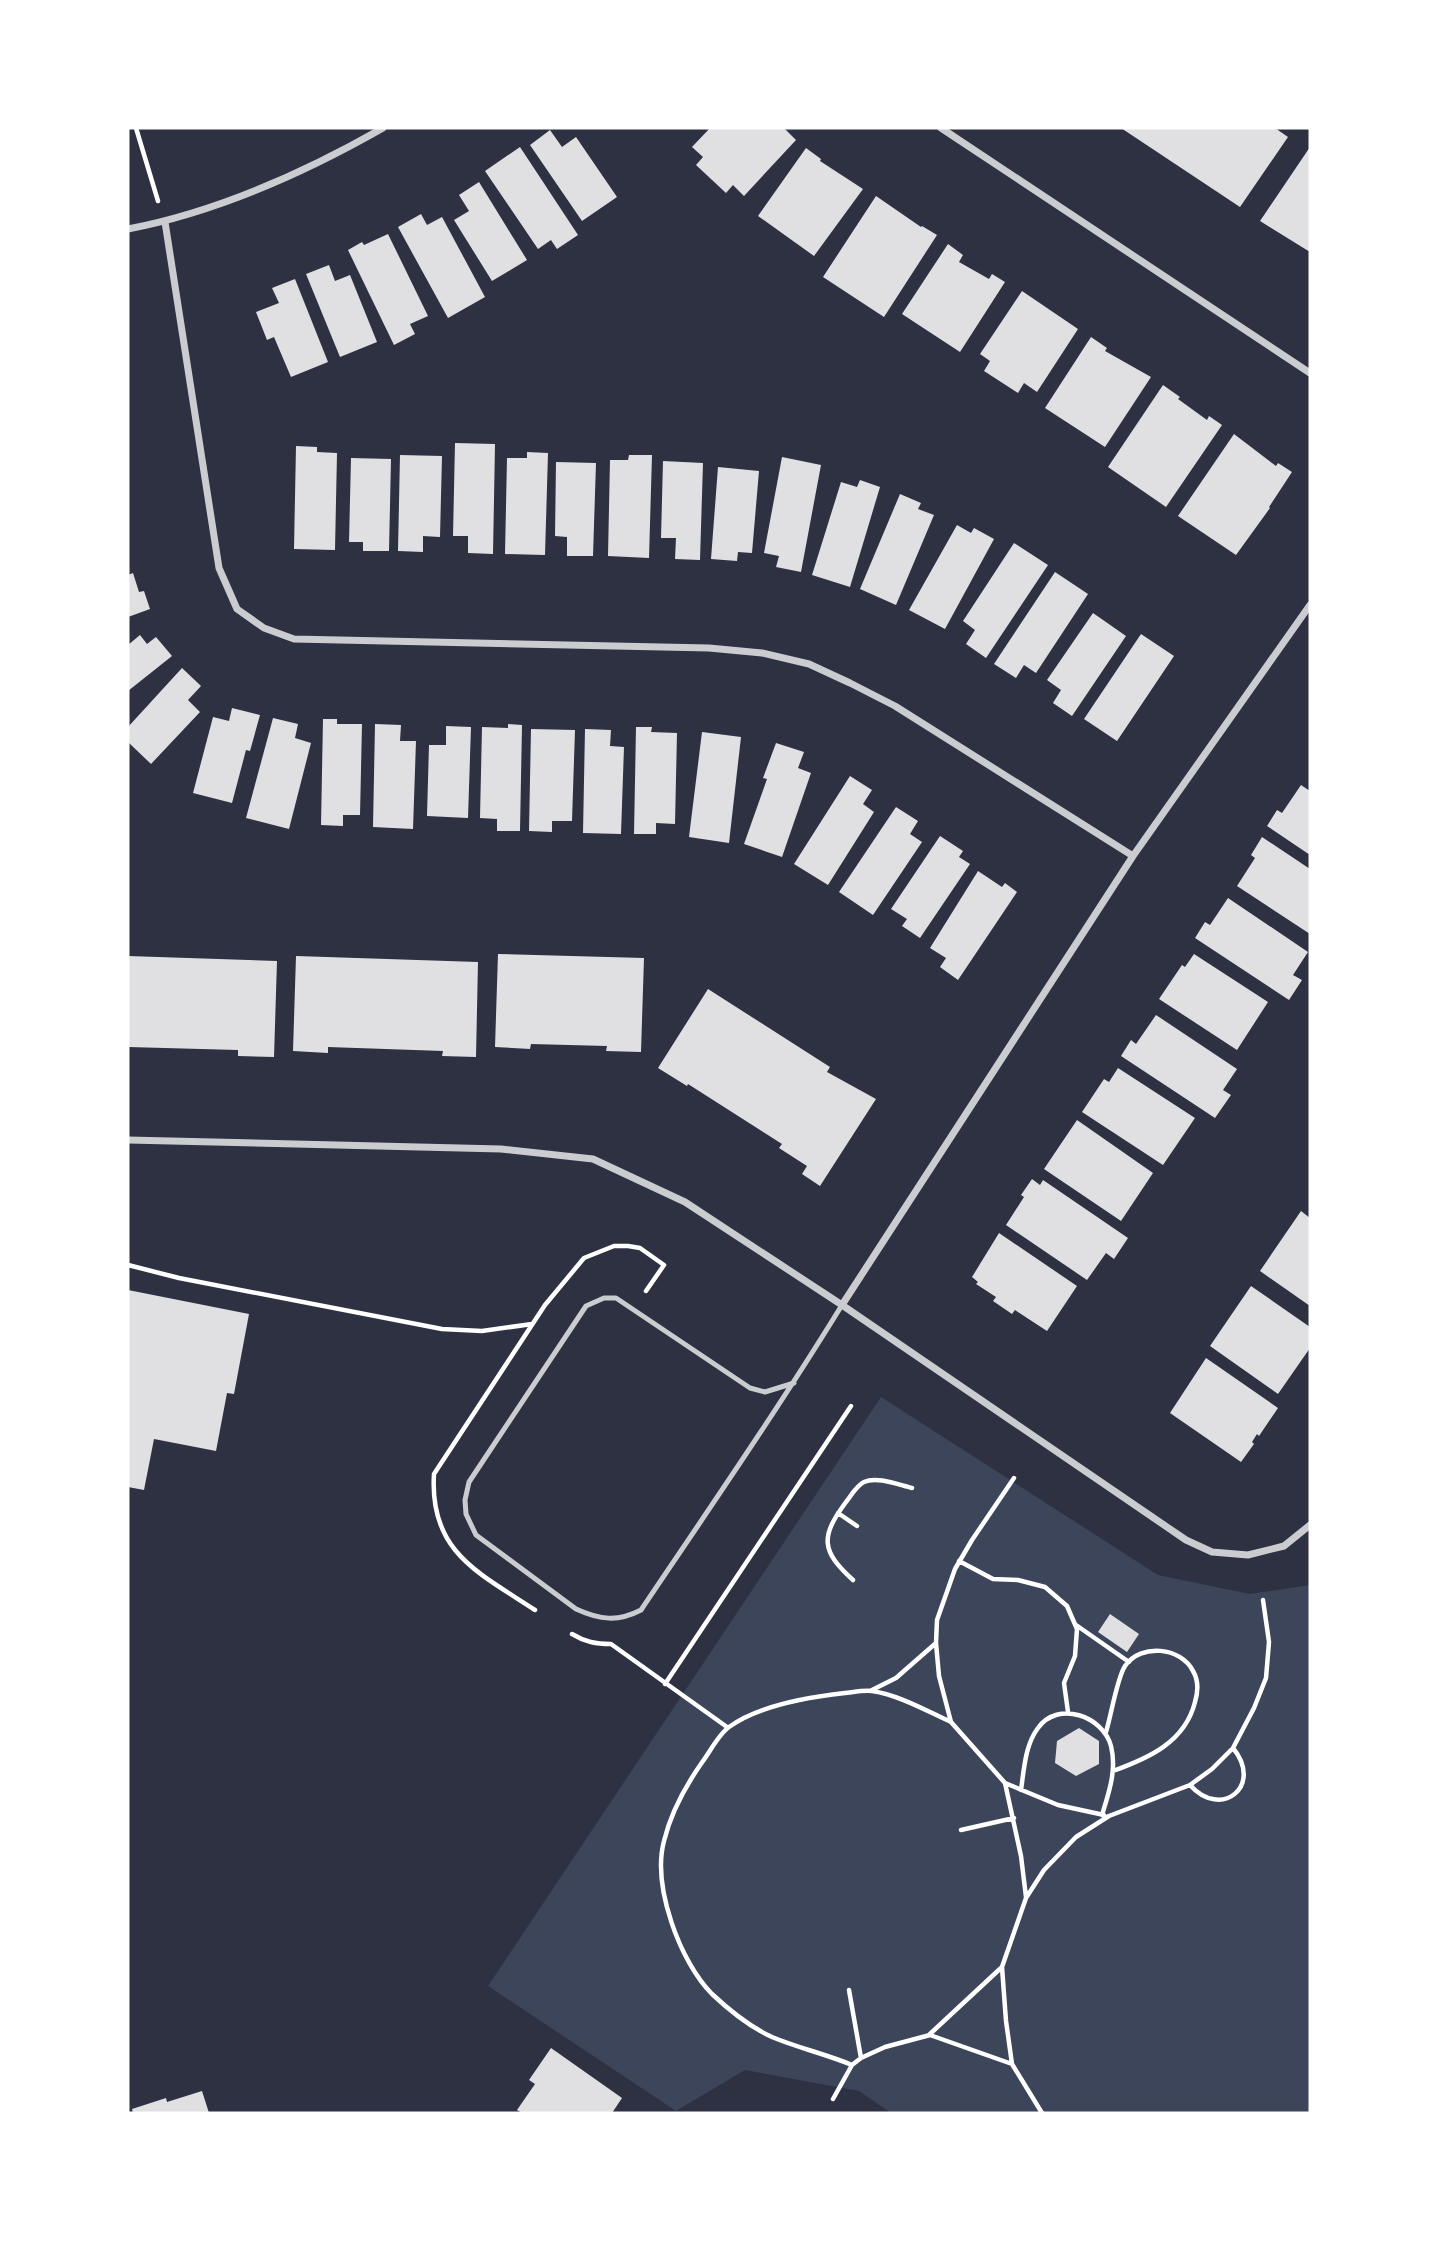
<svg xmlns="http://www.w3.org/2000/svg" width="1438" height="2241" font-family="Montserrat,sans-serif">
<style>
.green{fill:#3c4559}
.building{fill:#e0e0e3}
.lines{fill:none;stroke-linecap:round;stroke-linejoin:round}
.path{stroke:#fff;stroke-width:4.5}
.service{stroke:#caccd0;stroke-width:5}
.minor{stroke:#caccd0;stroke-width:7}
</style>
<rect width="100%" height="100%" fill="#2d3142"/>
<path class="green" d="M881,1397l277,178 92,19 60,-9v528h-419l-32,-22 -114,-21 -69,41 -188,-125z"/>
<path class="building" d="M710,128h74l12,12 -52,56 -11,-11 -7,8 -30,-28 7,-8 -11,-10z
M1121,128h154l13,9 -48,70z
M550,130l12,17 14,-10 41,60 -35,24 -52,-76z
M520,147l58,88 -21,14 -6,-9 -13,9 -53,-78z
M1310,147v105l-50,-31z
M806,148l15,11 -1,2 43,28 -49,67 -56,-40z
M479,182l48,78 -35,21 -38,-61 15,-9 -10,-16z
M876,196l45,31 1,-1 15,9 -53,82 -61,-40z
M421,214l6,11 15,-8 43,80 -37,21 -50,-91z
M388,234l40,82 -18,8 5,10 -21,11 -46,-95 14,-8 2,3z
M948,244l15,11 -4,7 30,17 3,-5 13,8 -45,70 -58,-38z
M329,265l6,16 15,-6 27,67 -37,15 -34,-83z
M295,279l33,83 -37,15 -17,-40 -7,3 -11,-28 23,-9 -7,-15z
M1022,291l56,38 -41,63 -13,-9 -6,10 -34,-22 6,-10 -10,-7z
M1091,337l16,11 -2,3 46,26 -46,70 -60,-39z
M1163,385l17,12 -2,2 29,21 2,-4 13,9 -56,82 -58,-40z
M1234,434l42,32 2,-3 14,9 -23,35 1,1 -34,47 -58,-39z
M455,443l40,1 -2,110 -25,-1v-17h-15z
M296,446l21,1v5l20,1 -2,97 -41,-1z
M527,452l21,1 -3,102 -40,-1 2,-96h20z
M400,455l42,1 -2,81 -17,-1v16l-25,-1z
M629,455h23l-3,103 -41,-2 2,-96h18z
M782,457l39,8 -20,107 -25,-5 3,-11 -15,-3z
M351,458l40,1 -2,92h-26v-9h-14z
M663,461l40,2 -3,97 -25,-1 1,-21h-15z
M556,462l40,1 -3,93h-26v-19l-12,-1z
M718,467l41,4 -7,82 -14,-1 -1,9 -26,-2z
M860,480l20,7 -30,100 -38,-12 29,-93 16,5z
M900,494l21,9 -3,6 16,6 -38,90 -36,-16z
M957,525l14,8 3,-5 20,11 -49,90 -36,-19z
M1014,543l34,22 -62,93 -20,-14 9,-14 -12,-9z
M1055,572l33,22 -52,79 -12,-8 -8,13 -22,-14z
M133,573l6,19 5,-1 6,18 -22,8v-42z
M1093,613l33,23 -54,80 -19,-13 8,-13 -14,-10z
M1141,634l33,22 -57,85 -33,-22z
M140,635l7,9 9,-7 16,19 -44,35v-46z
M182,668l19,18 -13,14 12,12 -49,52 -23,-22v-15z
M232,708l28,7 -10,36 -4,-1 -14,53 -39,-10 20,-76 16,4z
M273,718l25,6 -3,14 16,5 -22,86 -43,-11z
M323,719h14v5h25l-2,91h-17v11l-22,-1z
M375,724l26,1 -1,16h16l-3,88 -40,-2z
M508,724l14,1 -2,106h-23v-12l-17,-1 2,-91 26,1z
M446,726l25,1 -3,91 -41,-2 2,-71h17z
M636,727h16l-1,5 26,1 -2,91 -19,-1v11h-22z
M531,729l44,1 -3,91h-20v11l-23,-1z
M585,729l26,1 -1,16 14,1 -3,87 -38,-1z
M702,732l39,5 -12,106 -40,-6z
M776,743l28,9 -6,16 13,5 -29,84 -38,-13 23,-65 -4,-1z
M850,776l22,14 -9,14 11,8 -46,73 -34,-21z
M1301,785l9,6v64l-43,-29 10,-16 5,3z
M896,807l22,14 -8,13 12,8 -49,73 -34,-23z
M940,836l23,15 -4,6 11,7 -50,74 -18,-12 5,-7 -16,-10z
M1262,837l48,32v65l-73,-48 18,-28 -4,-3z
M978,871l24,16 3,-4 12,9 -59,88 -18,-13 6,-9 -16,-10z
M1228,898l80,54 -15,23 9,5 -13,20 -94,-62 10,-16 5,3z
M498,954l146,4 -3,94 -35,-1 1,-5 -76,-2 -1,5 -35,-2z
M1194,954l74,48 -31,48 -78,-51 23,-34 3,2z
M128,956l149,5 -3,96 -36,-1v-6l-110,-3z
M296,956l182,6 -2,95 -34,-1 1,-5 -115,-4v6l-35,-2z
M708,989l122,78 -3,5 49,27 -56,87 -18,-12 5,-8 -28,-18 3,-4 -94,-60 -1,2 -29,-18z
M1156,1015l81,54 -14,21 8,5 -16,23 -94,-62 10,-16 5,4z
M1118,1068l77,50 -32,47 -81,-53 22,-33 5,3z
M1077,1120l76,53 -32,48 -77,-52z
M1032,1179l8,6 3,-5 85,58 -14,21 -8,-6 -19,27 -81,-55 18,-28 -3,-2z
M1301,1211l9,7v88l-50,-35z
M999,1233l78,53 -30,45 -32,-21 -3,4 -19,-13 3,-4 -20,-13 2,-2 -6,-5z
M1251,1286l59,41v21l-32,46 -68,-48z
M128,1290l121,24 -15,80 -7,-1 -11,58 -62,-12 -10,51 -16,-3z
M1206,1358l72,50 -19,28 -2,-2 -5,8 2,2 -13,18 -71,-49z
M1110,1614l29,20 -12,18 -29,-20z
M1079,1728l20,13v23l-23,12 -21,-13 2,-22z
M551,2048l71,50 -10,15h-90l-5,-3 18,-26 -6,-4z
M202,2091l7,22h-76l-1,-4 34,-11 1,4z"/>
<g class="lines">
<path class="path" d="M136,128l22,73
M128,1265l51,13 263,51 40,2 50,-7
M1014,1478l-42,62 -17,29 -18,51 -1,23 3,33 12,46 54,61 16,73 5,41
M838,1513l19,13
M959,1561l34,18 25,1 27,7 22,19 10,23 -2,27 -11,27 4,29
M853,1580c-32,-29 -33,-43 -7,-78 5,-6 10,-16 18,-20 13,-6 35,3 48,6
M535,1610c-56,-37 -106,-58 -101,-136l111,-169 39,-47 30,-12h14l12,2 24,17 -18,26
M1076,1625l53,37
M572,1634c13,8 24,10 39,10l116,83
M665,1684l186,-278
M872,1690l24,-12 40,-35
M1106,1732c5,-16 11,-54 19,-66 16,-23 56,-19 68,5 6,10 5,21 2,31 -10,40 -46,56 -82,69
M1005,1783l53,22 46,10
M1190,1785c31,35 74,1 43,-37
M1021,1790c3,-20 4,-45 17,-62 20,-28 65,-12 73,18 6,24 -2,46 -9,69
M961,1830l53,-12
M849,1990l12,68
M930,2034l72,-67
M852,2065c-26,-11 -54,-17 -80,-28 -22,-10 -43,-27 -60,-43 -32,-32 -60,-108 -48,-153 7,-29 22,-56 39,-80 8,-11 16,-27 26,-34 30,-22 80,-30 116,-34 9,-1 19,-3 27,-2 27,4 55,20 79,31
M833,2099l19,-34 9,-7 24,-11 45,-12 82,29
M1042,2113l-30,-49 -6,-43 -4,-54 24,-69 18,-28 32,-33 33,-21 81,-31 22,-16 21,-21 21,-40 12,-30 3,-36 -6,-42"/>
<path class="service" d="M794,1383l-29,9 -15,-4 -134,-90h-12l-18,8 -117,176 -4,18 1,14 10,21 100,74c24,11 42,13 65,1 68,-101 137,-201 201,-305"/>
<path class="minor" d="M941,128l369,245
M165,222l54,346 18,41 27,19 30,11 415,9 53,5 47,11 41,19 45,23 238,150
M128,229c89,-17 176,-56 255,-101
M128,1140l373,9 92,10 92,43 157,103 344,235 26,12 36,3 36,-9 26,-21
M842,1305l291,-449 177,-251"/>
</g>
<rect width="1438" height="2241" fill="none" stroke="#ffffff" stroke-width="259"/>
</svg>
